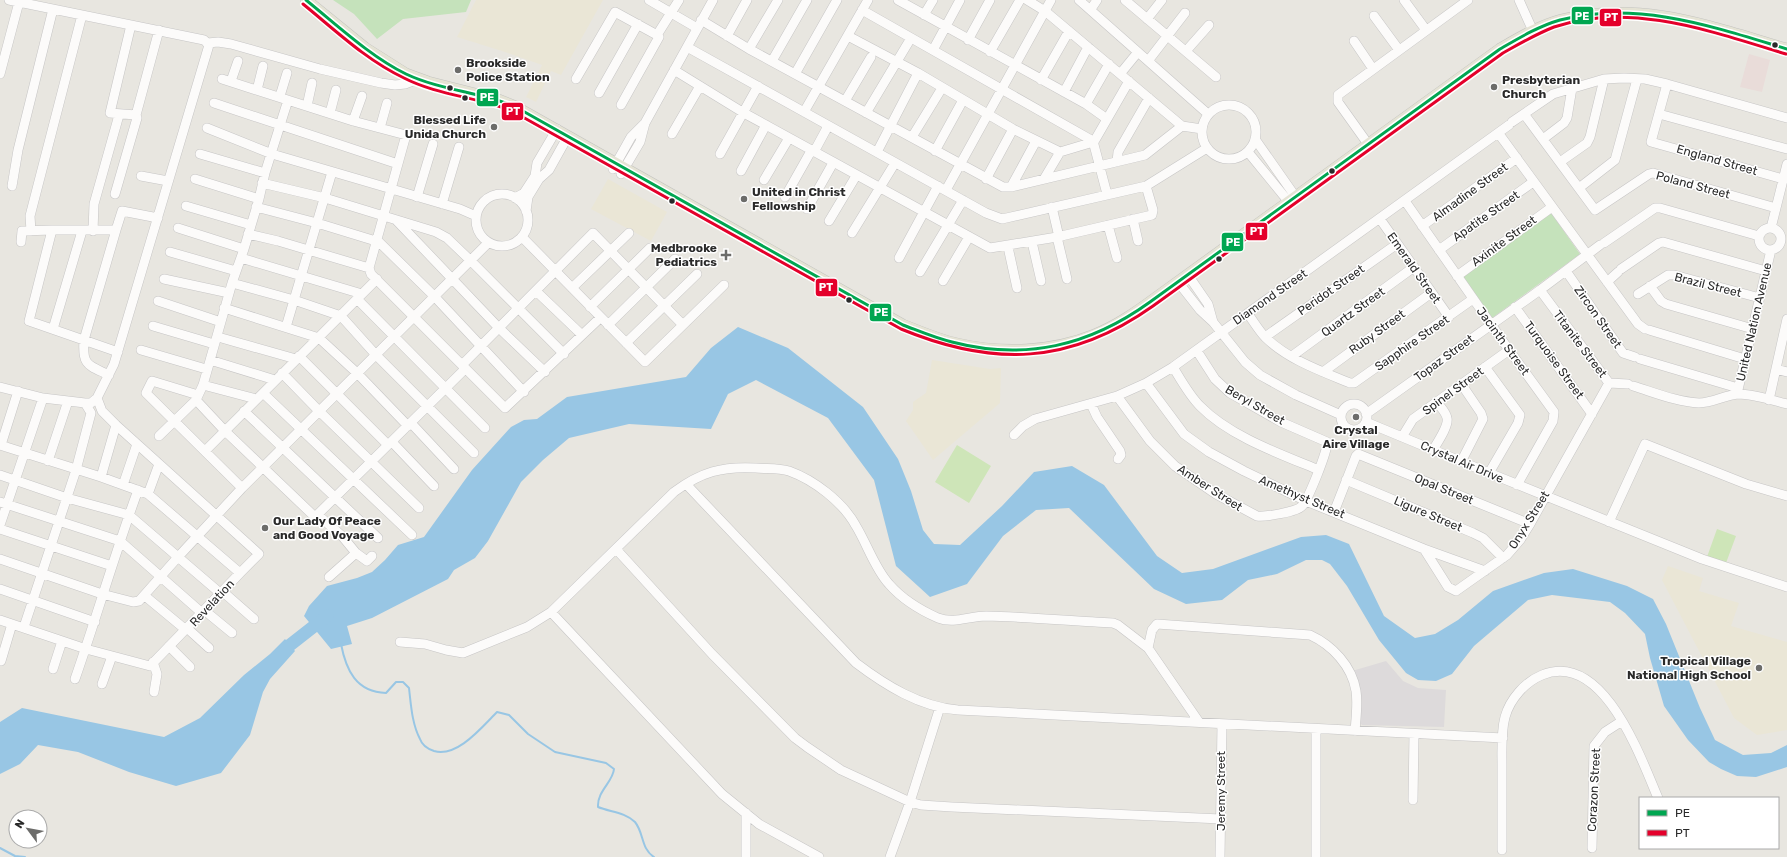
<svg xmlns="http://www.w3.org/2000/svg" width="1787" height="857" font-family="Rubik,sans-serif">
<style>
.industrial{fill:#dddadb}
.education{fill:#eae6d6}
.medical{fill:#e9dcd9}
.green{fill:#c5e2bb}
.pitch{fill:#cee5b8}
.water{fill:#98c6e4}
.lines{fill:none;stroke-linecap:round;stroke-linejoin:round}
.stream{stroke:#98c6e4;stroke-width:2}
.river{stroke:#98c6e4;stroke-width:13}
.minor-casing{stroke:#c6c5c5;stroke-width:10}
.major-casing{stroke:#c4c4c1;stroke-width:12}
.minor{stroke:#fcfbfa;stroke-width:9}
.major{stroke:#e5e3d4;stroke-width:11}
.bus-1-casing{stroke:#fff;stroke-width:6}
.bus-2-casing{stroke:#fff;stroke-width:6}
.bus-1{stroke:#00a651;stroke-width:3}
.bus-2{stroke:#e4002b;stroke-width:3}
.bus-dot{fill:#2a2a2a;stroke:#fff;stroke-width:1.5}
.poi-dot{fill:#6c6c6a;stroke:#fff;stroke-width:1.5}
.labels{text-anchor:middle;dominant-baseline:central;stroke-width:3;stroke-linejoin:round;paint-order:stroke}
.poi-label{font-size:12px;font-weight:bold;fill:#2a2a2a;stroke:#fff;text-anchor:start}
.street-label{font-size:12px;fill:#2a2a2a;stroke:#fff}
.line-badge{stroke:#fff;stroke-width:1.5}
.badge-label{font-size:11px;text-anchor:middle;font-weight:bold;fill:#fff}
</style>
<rect width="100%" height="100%" fill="#e8e6e0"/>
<path class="industrial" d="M1386,661l17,20 15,7 28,2 -2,37 -82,-2 -4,-4 -6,-50z"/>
<path class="education" d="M476,0h127l-42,75 -10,-4 -15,31 -10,-5 16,-32 -40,-14 -45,-14z
M608,179l59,33 -16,29 -60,-32z
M932,360l58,9 11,-1 -1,35 -67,57 -27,-39 7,-11v-8l13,-9z
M1668,566l35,12 -4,13 40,12 -8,23 56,16v88l-30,5 -23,-17 -72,-138z"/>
<path class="medical" d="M1749,54l21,6 -8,32 -22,-5z"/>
<path class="green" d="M333,0h138l-5,12 -63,7 -26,20 -23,-25z
M1551,213l29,41 -88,64 -29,-42z"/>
<path class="pitch" d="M957,445l34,21 -22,37 -34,-21z
M1717,529l19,7 -10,27 -19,-6z"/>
<path class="water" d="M738,327l50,21 75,59 35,52 13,32 12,39 11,14 26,1 42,-39 32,-34 38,-6 32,19 53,71 25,17 31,-4 88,-32 25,-2 23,9 35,72 31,22 20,-4 23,-14 35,-29 51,-18 29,-4 54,17 26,13 13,25 34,84 15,32 28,15 28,-2 16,-8v22l-31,10 -19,-1 -16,-7 -12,-7 -21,-22 -24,-34 -14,-48 -5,-24 -20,-21 -15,-11 -58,-7 -24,5 -54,46 -22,28 -16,7 -18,-1 -12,-7 -27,-33 -32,-54 -17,-22 -8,-4h-16l-29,14 -29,6 -26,20 -36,4 -32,-15 -85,-81 -33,2 -33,26 -36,48 -37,13 -34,-31 -22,-86 -46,-62 -72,-38 -28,14 -17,35 -82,-5 -60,14 -26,22 -22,22 -33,59 -13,17 -21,12 -6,9 -76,39 -25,8 5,18 -21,5 -27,-33 5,-10 18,-20 30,-8 15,-6 13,-12 13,-15 26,-8 48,-67 39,-43 13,-7 13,-1 30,-22 119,-20 25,-29z
M285,639l10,12 -25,28 -7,13 -13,43 -29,38 -45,13 -47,-14 -51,-20 -40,-7 -18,19 -20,10v-52l22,-14 142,29 36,-19 44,-43 26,-21z"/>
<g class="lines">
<path class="stream" d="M341,644c5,26 15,48 45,49l10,-11h7l6,6c2,17 3,36 11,51 2,6 8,10 14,12 23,7 48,-24 63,-39l12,3 19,19 27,18 51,11 8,6c-1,13 -17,22 -16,38 12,5 27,5 37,15 9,11 6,27 19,35
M0,848l15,8 10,1"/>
<path class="river" d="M277,657l13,-12 37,-29"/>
<g class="minor-casing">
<path id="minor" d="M649,0l48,28
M898,0l188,104 21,15
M1027,0l18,11 137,115
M1079,0l129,114
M1125,0l91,77
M1404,0l22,30
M1519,0l14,31
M1091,9l6,-9
M862,10l231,131 14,53
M924,15l9,-15
M1374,16l25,34
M1147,19l15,-19
M701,20l48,29 254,138h8l134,-32 37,-29 20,3
M131,25l-21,88 26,2 23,-85
M727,36l20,-36
M848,36l70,37 95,56 47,23 30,-9 5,-3 34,-59
M968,40l22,-40
M1354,41l19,28
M208,43l10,-1 13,2 89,25 61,14 14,2 10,-1 13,-5
M687,47l299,166 16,6 144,-33 61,-38
M749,49l29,-49
M933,50l27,-50
M1186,51l23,-26
M990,52l30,-52
M772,61l35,-61
M1148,61l37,-48
M674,70l26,16
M0,74l19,-72
M795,74l42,-74
M1120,74l18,-22
M222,79l131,42 53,14 -37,133
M576,79l39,-67 42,23 22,-35
M1041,80l28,-49
M231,81l7,-20
M1667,84l-16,58 132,37
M257,90l6,-24
M1064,92l24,-45
M599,93l39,-69
M280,96l7,-23
M288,100l-23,73 -6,26 -15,50 -12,34 -29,102 -7,15 29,31 90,86 150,-148
M845,101l26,-44
M214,103l184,61
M1086,104l23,-40
M1202 132a27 27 0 1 1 54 0a27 27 0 1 1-54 0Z
M621,105l38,-68 -2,-2
M307,106l5,-23
M804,112l64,-112
M330,113l6,-23
M866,113l45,-75
M1524,114l71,96 54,-36 4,-1 123,35
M1659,114l128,35
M353,121l9,-25
M1512,122l41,-28 51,-15 20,-1 21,1 22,5 120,34
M207,128l65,26 188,55 16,7
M380,128l7,-25
M672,134l28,-48 44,27 246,135 67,-11 95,-22 1,-5 -7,-24
M1499,134l139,190 7,5
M912,137l30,-49
M1255,139l40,57
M1543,139l21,-16 3,-5 5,-30
M1368,144l-30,-42v-7l130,-95
M935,151l28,-51
M814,152l14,-26
M877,152l41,-79
M1248,152l40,49
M200,154l65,19
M720,154l38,-68
M1117,162l1,-10 31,-54
M1560,162l27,-19 3,-6 14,-58
M613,169l18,-32 13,-13
M741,171l25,-46
M621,174l19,-32 5,-19 68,-123
M141,176l27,5
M195,179l64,20
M986,179l27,-50
M1044,179l16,-27
M764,180l25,-42
M262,183l63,15 111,34 11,6 24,23 93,93
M12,186l6,-36 35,-141
M1011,187l25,-46
M1579,188l36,-28 22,-81
M946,190l105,-190
M476 220a26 26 0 1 1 52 0a26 26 0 1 1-52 0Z
M115,194l22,-76 -1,-3
M417,197l16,-53
M785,197l26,-46
M515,198l9,-5 11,-17 2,-13 20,-34
M1405,201l104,149 45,62 -1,9 -36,64
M442,204l17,-57
M186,206l65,19
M256,207l61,16 62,19 55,54 90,96
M1052,207l7,30
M807,209l26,-46
M526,211l2,-14 11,-18 10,-9 19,-34
M1133,219l5,22
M1380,219l69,98
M396,220l103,108 46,44
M829,221l27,-45
M1108,225l9,33
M1422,226l95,-68
M178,228l66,21
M1771,228l16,-64
M1759 239a11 11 0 1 1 22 0a11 11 0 1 1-22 0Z
M31,231l-1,-15 52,-201
M93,231l1,-27 25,-89
M852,233l43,-70
M248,234l30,7 91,27 2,6 134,134 95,-90
M522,237l123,125 79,-77
M1057,237l10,42
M21,242l1,-11 30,-1
M1032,242l9,39
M1604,243l51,-35h5l99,28
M1008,247l9,41
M1439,250l94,-68
M170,252l66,19
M241,258l121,36
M899,258l39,-72
M1621,269l38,-26 4,-1 103,29
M1566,271l57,82 12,4
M920,272l43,-72
M1188,275l20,29 5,18
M1457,276l95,-69
M164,279l65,14
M943,281l26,-44
M1178,282l22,28 13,12 32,40 15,13 36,20 45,20
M1607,282l11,-10
M232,283l62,17 47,16 35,39 98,98
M1650,286l11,15 5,3 87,25
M572,288l57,-55
M1540,290l69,93 19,1
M536,291l46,44
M1638,294l30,-19h6l86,23
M357,299l128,129
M158,301l63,21
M590,307l60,-59
M1515,307l77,107
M224,308l95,30 38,35 51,53
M1248,314c6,8 11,17 18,24 23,22 55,33 84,45h4l119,-84
M608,325l67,-66
M153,326l61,18
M286,327l46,-155
M53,329l29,-98
M1649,330l96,29
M218,337l78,22
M1265,337l132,-93
M626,343l71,-69
M141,350l65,19
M118,352l-89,-31 23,-91h64l6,-19 36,7
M299,356l89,89
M1292,356l122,-89
M1640,359l98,29
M210,360l65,20
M462,365l131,-132 90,92
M1173,367c8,13 16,28 27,39 29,30 80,48 119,64
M1485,367l35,48 -2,8 -29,50
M1776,369l11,3
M1323,372l108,-79
M282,373l37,38 100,97
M109,375c-21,-10 -27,-9 -25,-35l32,-110
M1146,383l38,51 25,18 35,19 62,30 118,48 61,22
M203,385l53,14
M1633,386c20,6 44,16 66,17 14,0 26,-8 39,-9 16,0 33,6 49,10
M0,387l43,11 42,5h6l6,-5 17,-34 95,-319 -5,-5 -195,-40
M263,393l149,142
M1737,394l34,-144
M198,395l-46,-14 -6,12 96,95
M1117,396l33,45 25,25 41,28 41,22c8,1 40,-4 45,-10 6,-6 27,-58 25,-64l-46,-20 -51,-29 -15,-14 -18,-28
M97,398l5,13 14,14 143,129 -19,19
M1769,400l18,-81
M1091,404l6,13 23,34 1,4 -3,4
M1341 417a13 13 0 1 1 26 0a13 13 0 1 1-26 0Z
M244,411l134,127
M1366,414l174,-124 60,-45
M1366,422l123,51 213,86 85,28
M411,423l43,46
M1014,435l9,-9 12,-7 82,-23 29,-13 27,-16 336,-242
M159,436l37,-36
M1402,437l11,-18 96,-69
M392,442l42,44
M0,445l101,32 47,17 92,79 -90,93 -64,-17 -86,-29
M1,445l17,-54
M1433,450c4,-7 16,-24 14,-32 -1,-6 -7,-11 -10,-16
M205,451l172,-172
M48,461l20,-60
M1461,462l22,-43 -2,-6 -19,-28
M0,475l67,23 62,17 91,78
M101,477l15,-52
M1346,480l127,53 10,5 20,20
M686,484l170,179c29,22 64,44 102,47l545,28
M123,485l14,-41
M148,494l11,-30
M0,502l120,39 82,72
M1334,512l22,-56 2,-2 172,70
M318,515l24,21 14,17 -27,24
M1609,522l36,-78 101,40 41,12
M0,525l43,-127
M0,529l112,37
M616,549l96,105 83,84 12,9 34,23 69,32 11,3 31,2 269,12
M1424,549l24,38 8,4 51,-36 13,-15 10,-16 79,-141
M356,553l11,8 5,-5
M0,559l102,35 31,8 6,-1 39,-44 64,-69 246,-245
M0,589l95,33
M222,591l32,28
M145,596l41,34
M204,610l28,23
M551,612l171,182 37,30 60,33
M24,627l52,-157 15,-57 -6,-10
M188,629l21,19
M400,642l25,2 21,6 17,3 64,-26 24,-15 123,-120c27,-20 48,-26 82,-24 10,1 23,0 33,3 25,9 54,31 67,55 11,18 19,43 33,58 13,15 31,26 49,34 16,6 32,-2 48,-2 43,1 85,5 127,7l5,2 30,23 51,74
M169,646l21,21
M1148,648l4,-18 5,-6 153,11c22,10 42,31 46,56 2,12 0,27 -1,40
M1,661l11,-37
M153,662l4,12 -3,18
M53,669l9,-28
M75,679c22,-63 40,-126 63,-189
M102,684l10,-28
M1316,729v128
M1413,800l1,-66
M1592,848l2,-102 11,-14 17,-11
M1502,850c0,-28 0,-57 0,-85 0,-15 -1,-33 3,-48 5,-18 20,-35 37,-42 61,-25 98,81 116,123
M746,857v-44
M890,857l20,-55 30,-95
M1220,857l2,-133"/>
</g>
<g class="major-casing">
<path id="major" d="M306,0l59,48 41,26 22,8 71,18 15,6 389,219c18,7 36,15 55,19 44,10 94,8 136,-9 23,-9 44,-24 63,-38l343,-248c19,-11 39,-23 61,-29 81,-20 149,7 226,29"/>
</g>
<use href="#minor" class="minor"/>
<use href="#major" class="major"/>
<g class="bus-1-casing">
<path id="bus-1" d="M306,0c31,25 65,57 100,74 34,16 73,18 108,32l389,219c16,6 32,13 49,17 73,19 137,4 198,-40l350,-253c19,-11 39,-23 60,-29 77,-20 154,7 227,29"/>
</g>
<g class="bus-2-casing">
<path id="bus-2" d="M303,4c32,26 63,56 101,74 33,17 73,19 108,33l389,218c92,38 169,36 252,-23l350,-253c16,-9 33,-19 51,-26 76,-26 159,5 232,27"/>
</g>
<use href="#bus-1" class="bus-1"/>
<use href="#bus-2" class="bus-2"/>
</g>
<g class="bus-dot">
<circle cx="1775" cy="45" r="3.5"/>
<circle cx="450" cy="88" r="3.5"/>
<circle cx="465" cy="98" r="3.5"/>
<circle cx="1332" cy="171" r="3.5"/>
<circle cx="672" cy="201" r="3.5"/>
<circle cx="1219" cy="259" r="3.5"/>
<circle cx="849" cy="300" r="3.5"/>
</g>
<g class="poi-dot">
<circle cx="458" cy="70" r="4"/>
<circle cx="1494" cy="87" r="4"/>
<circle cx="494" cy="127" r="4"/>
<circle cx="744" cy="199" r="4"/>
<path d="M724 249h4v4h4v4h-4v4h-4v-4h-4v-4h4z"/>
<circle cx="1356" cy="417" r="4"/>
<circle cx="265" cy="528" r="4"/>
<circle cx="1759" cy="668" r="4"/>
</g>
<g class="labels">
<g class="poi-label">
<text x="466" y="63">Brookside<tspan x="466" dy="14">Police Station</tspan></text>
<text x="1502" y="80">Presbyterian<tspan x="1502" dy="14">Church</tspan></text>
<text x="486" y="120" text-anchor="end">Blessed Life<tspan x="486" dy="14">Unida Church</tspan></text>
<text x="752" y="192">United in Christ<tspan x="752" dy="14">Fellowship</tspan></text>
<text x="717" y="248" text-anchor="end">Medbrooke<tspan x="717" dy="14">Pediatrics</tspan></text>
<text x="1356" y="430" text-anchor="middle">Crystal<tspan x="1356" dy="14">Aire Village</tspan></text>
<text x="273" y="521">Our Lady Of Peace<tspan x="273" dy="14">and Good Voyage</tspan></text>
<text x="1751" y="661" text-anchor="end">Tropical Village<tspan x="1751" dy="14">National High School</tspan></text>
</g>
<g class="street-label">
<text transform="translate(1717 160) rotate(16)">England Street</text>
<text transform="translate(1693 185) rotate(15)">Poland Street</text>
<text transform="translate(1470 192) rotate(-36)">Almadine Street</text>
<text transform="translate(1486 216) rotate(-35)">Apatite Street</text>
<text transform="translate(1504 241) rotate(-36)">Axinite Street</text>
<text transform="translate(1414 268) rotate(55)">Emerald Street</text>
<text transform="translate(1708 285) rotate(14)">Brazil Street</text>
<text transform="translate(1331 290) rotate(-35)">Peridot Street</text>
<text transform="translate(1270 297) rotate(-35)">Diamond Street</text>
<text transform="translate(1353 312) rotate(-36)">Quartz Street</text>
<text transform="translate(1598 317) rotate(55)">Zircon Street</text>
<text transform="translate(1754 322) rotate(-77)">United Nation Avenue</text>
<text transform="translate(1377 332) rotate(-36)">Ruby Street</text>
<text transform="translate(1503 341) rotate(54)">Jacinth Street</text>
<text transform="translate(1412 343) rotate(-35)">Sapphire Street</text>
<text transform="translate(1580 344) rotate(53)">Titanite Street</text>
<text transform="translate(1444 358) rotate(-36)">Topaz Street</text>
<text transform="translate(1554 360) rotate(54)">Turquoise Street</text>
<text transform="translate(1453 391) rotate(-36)">Spinel Street</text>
<text transform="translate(1255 405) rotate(30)">Beryl Street</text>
<text transform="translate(1462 462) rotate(23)">Crystal Air Drive</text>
<text transform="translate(1210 488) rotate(33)">Amber Street</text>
<text transform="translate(1444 489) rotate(22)">Opal Street</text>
<text transform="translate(1302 497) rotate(23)">Amethyst Street</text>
<text transform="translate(1428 514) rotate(23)">Ligure Street</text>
<text transform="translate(1529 520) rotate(-58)">Onyx Street</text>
<text transform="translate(212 603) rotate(-47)">Revelation</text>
<text transform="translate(1594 790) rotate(-87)">Corazon Street</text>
<text transform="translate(1221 791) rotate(-90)">Jeremy Street</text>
</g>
</g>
<g class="line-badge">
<rect x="1571" y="6" width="23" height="19" rx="4" fill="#00a651"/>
<rect x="1599" y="8" width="23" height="19" rx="4" fill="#e4002b"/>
<rect x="476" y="88" width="23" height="19" rx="4" fill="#00a651"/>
<rect x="501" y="102" width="23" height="19" rx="4" fill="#e4002b"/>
<rect x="1245" y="222" width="23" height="19" rx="4" fill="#e4002b"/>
<rect x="1221" y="232" width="23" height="20" rx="4" fill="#00a651"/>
<rect x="815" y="278" width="23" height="19" rx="4" fill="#e4002b"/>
<rect x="869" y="303" width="23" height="19" rx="4" fill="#00a651"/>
</g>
<g class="badge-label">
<text x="1582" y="20">PE</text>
<text x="1611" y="21">PT</text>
<text x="487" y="101">PE</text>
<text x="513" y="115">PT</text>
<text x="1257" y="235">PT</text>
<text x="1233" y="246">PE</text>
<text x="826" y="291">PT</text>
<text x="881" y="316">PE</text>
</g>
<rect x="1639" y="797" width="140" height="52" fill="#ffffff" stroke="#aaaaaa"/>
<rect x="1647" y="810" width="20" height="6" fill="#00a651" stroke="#aaaaaa"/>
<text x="1675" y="817" font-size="12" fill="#2a2a2a">PE</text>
<rect x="1647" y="830" width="20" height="6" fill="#e4002b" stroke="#aaaaaa"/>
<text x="1675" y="837" font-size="12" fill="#2a2a2a">PT</text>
<g transform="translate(28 829) rotate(302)"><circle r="19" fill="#ffffff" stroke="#aaaaaa"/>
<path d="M0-3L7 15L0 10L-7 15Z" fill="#6c6c6a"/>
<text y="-6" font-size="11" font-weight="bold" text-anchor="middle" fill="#2a2a2a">N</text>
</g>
</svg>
